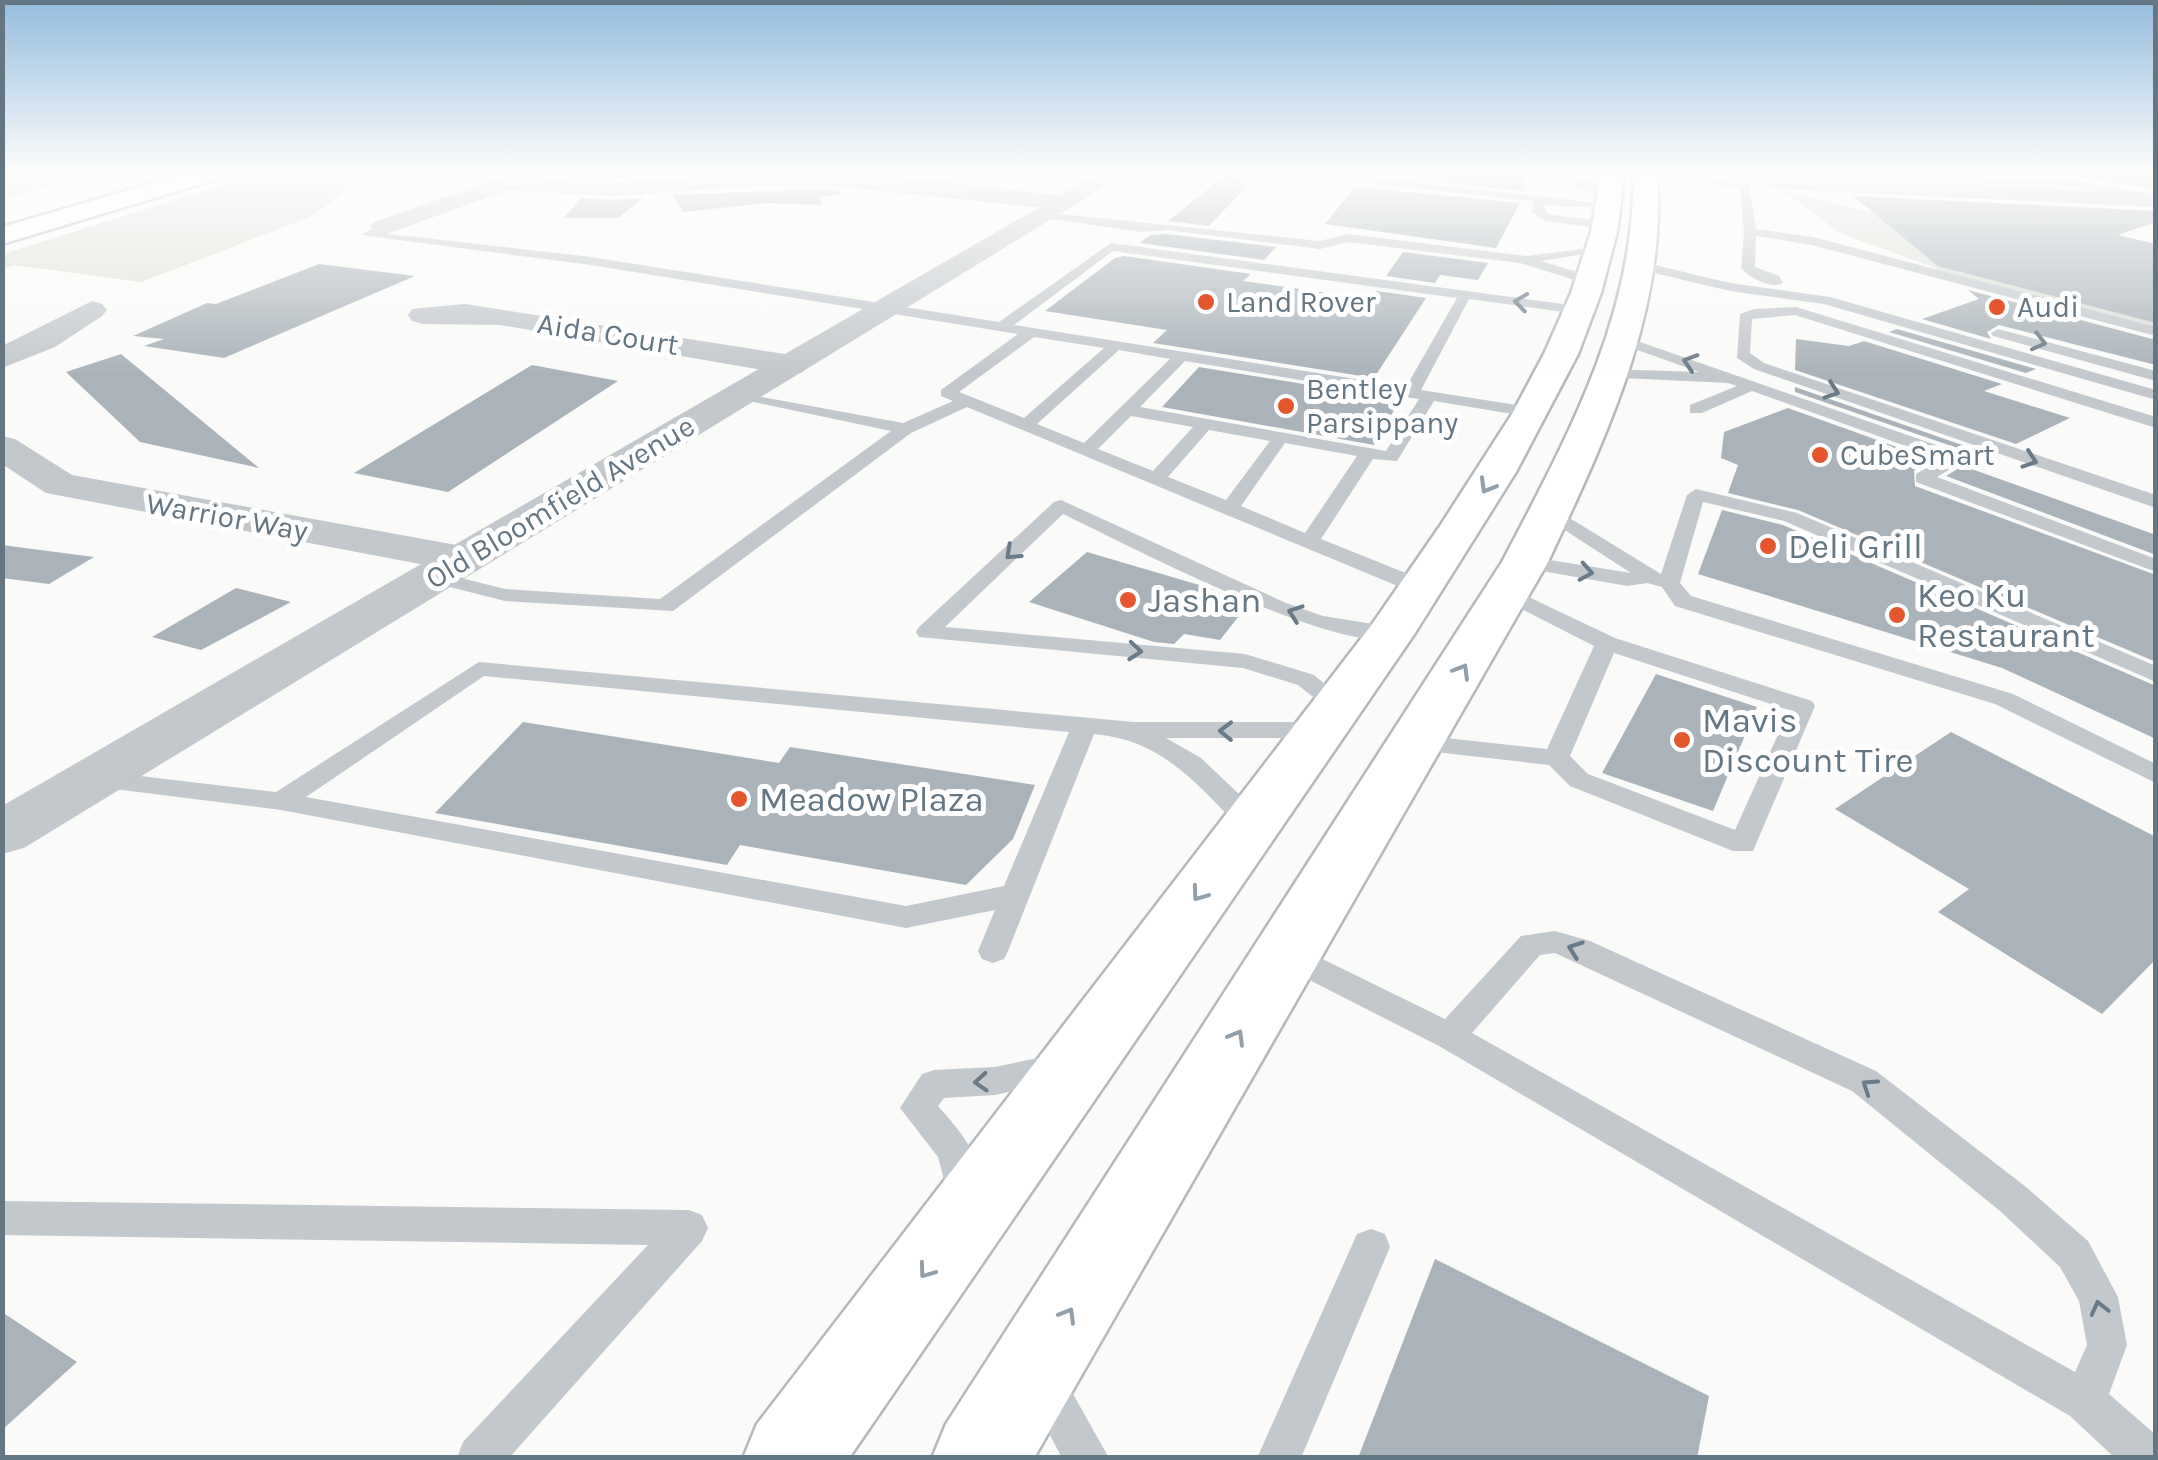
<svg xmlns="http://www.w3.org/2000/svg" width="2158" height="1460" font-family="Karla,sans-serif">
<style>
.green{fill:#dadfd7}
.building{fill:#aab3b9}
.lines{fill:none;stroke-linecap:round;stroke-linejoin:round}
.trunk-casing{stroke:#b4b9bd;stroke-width:5}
.motorway-casing{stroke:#b4b9bd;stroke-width:5}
.service{fill:#c3c8cc;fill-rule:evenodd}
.minor{fill:#c3c8cc;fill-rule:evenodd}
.tertiary{fill:#c3c8cc;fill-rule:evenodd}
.trunk{fill:#fff;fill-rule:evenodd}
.motorway{fill:#fff;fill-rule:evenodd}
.oneway{stroke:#6a7a87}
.oneway2{stroke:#939fa8}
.poi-dot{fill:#e4572e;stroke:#fff;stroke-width:4}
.labels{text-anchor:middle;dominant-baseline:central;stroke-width:10;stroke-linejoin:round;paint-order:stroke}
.far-poi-label{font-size:30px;fill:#657683;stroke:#fff;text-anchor:start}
.far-street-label{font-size:30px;fill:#657683;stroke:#fff}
.poi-label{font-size:35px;fill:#657683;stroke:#fff;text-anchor:start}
</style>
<rect width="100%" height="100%" fill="#fafaf8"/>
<path class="green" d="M3,171h103l-103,28z
M266,171h56l-15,6 50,6 -47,34 -169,65 -127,-17 -11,4v-15z
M1783,191l195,47 177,74v16l-209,-56 -104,-38z"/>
<path class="building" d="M606,171h115l-123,8z
M1231,171l16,15 -38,40 -41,-5z
M1445,171h83l-5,20 -83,-9z
M1922,171h234v18l-79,-12z
M1354,188h14l152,15 -24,45 -171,-24z
M823,189l18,2v3l-21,3 1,8 -55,-2 -83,9 -10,-17z
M1853,196l303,15v11l-38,13 38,9v79l-218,-57z
M581,198l32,2 30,-2 -25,20h-54z
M1167,234l109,13 -12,13 -124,-17 10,-8z
M1403,252l85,11 -10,17 -38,-5 -5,8 -49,-7z
M1124,256l127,18 -8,7 127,18 6,-8 50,7 -52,80 -221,-35 14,-13 -122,-19 70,-53z
M319,264l96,12 -191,82 -80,-12 20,-7 -31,-3 74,-33 9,1z
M1968,290l188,50v25l-157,-40 -12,7 4,7 -69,-20 57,-20z
M1897,329l139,40 -10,4 -137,-41z
M1796,339l53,7 15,-5 138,43 -18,7 86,27 -54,26 -221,-74z
M121,354l138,114 -119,-26 -74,-70z
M532,365l86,16 -170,111 -94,-19z
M1199,367l165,27 -3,5 36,6 -23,40 -212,-38z
M1795,387l196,68 -25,12 190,68v20l-210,-79 18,-11 -1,-15 -168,-58z
M1788,408l145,52 -19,11 1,15 241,89v87l-358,-152 -70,-17 10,-28 -17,-7 3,-26z
M1722,510l61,15 373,161v53l-154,-71 -304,-94z
M2,545l92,12 -45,27 -47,-6z
M1087,552l119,35 14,6 -2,3 7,2 -3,3 10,4 -3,3 13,4 -22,28 -36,-6 -10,10 -20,-2 -125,-40z
M236,588l55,14 -90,48 -49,-13z
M1656,674l101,33 -44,104 -111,-38z
M523,722l256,41 11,-16 245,38 -22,54 -47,46 -226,-40 -13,20 -292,-52z
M1951,732l205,105v122l-54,55 -164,-102 31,-23 -134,-80z
M1435,1259l274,137 -12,62h-339z
M2,1312l75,50 -75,68z"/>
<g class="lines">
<g class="trunk-casing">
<path id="trunk" d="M1601,171h24l-8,61 -16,61 -23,61 -62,118 -101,161 -566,825h-106l14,-34 616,-801 67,-97 72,-112 32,-60 27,-61 20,-61z
M1633,171h24c11,139 -52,268 -109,391l-514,896h-102l14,-34 556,-862c64,-122 135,-250 131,-391z"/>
</g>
<g class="motorway-casing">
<path id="motorway" d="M195,171h36l-4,5 -225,68v-17z"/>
</g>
<path class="service" d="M1345,171h10l-2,4 3,1 260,29 -6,3 -66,-3 4,9 62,8 -4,7 -61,-8 -13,-9 1,-11 -178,-19 -13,-4z
M1555,171h10v3l53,18 -6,3 -28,-5 -29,-12z
M1656,171h21l72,14 7,44 57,8 343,90v9l-344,-91 -56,-9 -1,31 24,9 4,7c-11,7 -33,-5 -42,-15l3,-36 -4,-43z
M1837,172l240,9 79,14v6l-79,-14 -240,-9 -37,8 -5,-3z
M1042,212l278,29 28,-7 179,22 71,-9 6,4 -63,10 52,16v6l-5,1 -68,-21 -172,-21 -28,7 -153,-19 -25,2 -104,-15z
M383,223l6,4 -8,6 210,24 408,65 112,-79 467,63 7,4 -7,4 -109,-15 -48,91 109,17 8,5 -8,5 -96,-16 -37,60 -24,-2 -52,80 107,43 3,5 -3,5h-16l-445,-185 -56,26 -238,178 -168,-10 -79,-20 -4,-4 11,-6 72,18 155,10 231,-168 -156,-33v-6l168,31 50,-22 -12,-5v-6l77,-56 -427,-69 -230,-30zM1113,251l344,47 -51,89 -392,-62zM1034,337l70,11 -80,70 -65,-26zM1119,350l51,9 -86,84 -47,-19zM1185,361l226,37 8,1 -33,52 -246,-44zM1131,416l62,11 -40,44 -55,-22zM1209,430l61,11 -44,59 -58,-23zM1285,443l72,13 -52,77 -64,-27z
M1642,262l88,21 100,14 326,93v10l-332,-96 -94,-13 -93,-22v-6z
M1796,307l360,110v11l-361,-113 -43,4 -2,34 14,10 392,132v13l-402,-139 -17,-11 3,-44 14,-5z
M1998,329l158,42v10l-163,-45 -2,-3z
M1620,335l342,119v8l-25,15 219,82v13l-240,-90v-8l26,-15 -190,-68 -50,22h-12v-8l47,-19 -9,-3 -127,-6v-6l6,-2 92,3 -84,-30v-6z
M1696,489l101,24 359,153v16l-372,-161 -81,-19 -23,81 11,13 322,98 143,70v19l-161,-79 -320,-98 -13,-19 -15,-4 -20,3 -102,-18 -10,-6 10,-6 106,17 -88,-57v-8l7,-2 111,68 26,-79z
M1061,500l225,103 37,13 75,12 3,5c-37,37 -289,-96 -338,-119l-118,113 300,27 69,21 35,29 -3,5h-18l-30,-24 -55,-17 -324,-31 -3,-5 3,-5 135,-125z
M1508,587l107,51 197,63 3,5 -62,145h-20l-163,-65 -21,-21 -140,-16 -4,-6 13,-8 129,14 47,-103 -94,-48 -3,-5 3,-5zM1614,653l175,57 -54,120 -147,-56 -18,-18z
M479,662l655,60h184l12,8 -12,8h-152l35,20 60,57 4,7 -4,7h-20c-46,-47 -79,-89 -147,-95l-86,217 -4,8 -11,4 -11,-4 -4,-8 17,-41 -89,18 -625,-118 -183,-23 -13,-8 13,-8 178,21zM484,676l585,56 -65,154 -98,20 -600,-109z
M1555,931l35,10 286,130 150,116 62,54 30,56 9,48 -18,49 47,41v23h-41l-45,-42 -631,-370 -163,-83 -4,-8 4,-8 11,-4 11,4 147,72 76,-83zM1555,953l297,138 148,120 60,56 19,34 8,44 -12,27 -603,-339 68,-78z
M1057,1054l12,4 5,10 -5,10 -74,17 -51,3 -6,8c23,26 56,63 39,100l-13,5 -13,-5 -13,-49 -38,-49 22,-34 12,-4 61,-3z
M2,1201l687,9 13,5 6,13 -6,13 -193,217h-52l6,-16 185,-197 -646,-10z
M1371,1229l14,5 5,13 -89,211h-44l100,-224z
M1044,1363l15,6 50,89h-47l-39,-74 6,-15z"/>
<path class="minor" d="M519,171h28l-2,6 -9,3c84,10 168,-8 253,-9 92,0 184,15 275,25l12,7 -12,7 -241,-25 -71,1 -139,10 -105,-6 -116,42 -9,3 -13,-8 4,-5z
M1719,171l437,22v14l-375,-18 -59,-13z
M92,301l10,3 5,6 -5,6 -47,31 -53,21v-22z
M465,304l326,51 12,3 4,7 -4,7 -12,3 -291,-50 -77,-1 -11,-3 -4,-6 4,-6z
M2,436l13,3 57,36 390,71 15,4 7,9 -7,9 -15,4 -416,-79 -44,-29z"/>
<path class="tertiary" d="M1102,171h28l-1106,677 -22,6v-48z"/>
<use href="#trunk" class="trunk"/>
<use href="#motorway" class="motorway"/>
</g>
<defs><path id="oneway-chevron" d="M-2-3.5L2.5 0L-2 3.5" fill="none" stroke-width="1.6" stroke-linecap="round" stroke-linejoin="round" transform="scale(2.5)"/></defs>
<g class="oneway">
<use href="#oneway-chevron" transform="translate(1521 302) rotate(-172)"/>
<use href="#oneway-chevron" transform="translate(2039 342) rotate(14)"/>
<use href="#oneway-chevron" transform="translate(1690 362) rotate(-162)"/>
<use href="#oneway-chevron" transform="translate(1832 391) rotate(19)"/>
<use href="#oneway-chevron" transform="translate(2030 460) rotate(19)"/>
<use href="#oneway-chevron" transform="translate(1012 553) rotate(137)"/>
<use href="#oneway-chevron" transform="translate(1586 572) rotate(10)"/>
<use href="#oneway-chevron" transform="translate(1295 613) rotate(-161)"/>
<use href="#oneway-chevron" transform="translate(1135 651) rotate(5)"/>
<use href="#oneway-chevron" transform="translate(1226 731) rotate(-179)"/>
<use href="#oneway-chevron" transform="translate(1575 949) rotate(-160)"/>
<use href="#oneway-chevron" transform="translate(981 1082) rotate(176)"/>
<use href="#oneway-chevron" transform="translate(1869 1086) rotate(-146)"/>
<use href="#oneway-chevron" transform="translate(2099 1308) rotate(-104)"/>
</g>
<g class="oneway2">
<use href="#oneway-chevron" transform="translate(1487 486) rotate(120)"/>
<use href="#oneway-chevron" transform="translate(1462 671) rotate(-59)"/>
<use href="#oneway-chevron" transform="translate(1199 894) rotate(126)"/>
<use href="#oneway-chevron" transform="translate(1237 1037) rotate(-59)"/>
<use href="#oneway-chevron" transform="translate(926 1271) rotate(126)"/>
<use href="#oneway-chevron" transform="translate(1068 1315) rotate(-59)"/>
</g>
<linearGradient id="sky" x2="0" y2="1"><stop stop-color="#96bcdc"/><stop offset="0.46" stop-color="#fdfdfc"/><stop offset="1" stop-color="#fdfdfc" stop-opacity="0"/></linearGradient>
<rect width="2158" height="375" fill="url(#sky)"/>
<g class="poi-dot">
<circle cx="1206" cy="302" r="10"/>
<circle cx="1997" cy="307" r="10"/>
<circle cx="1286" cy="406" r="10"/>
<circle cx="1820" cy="455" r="10"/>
<circle cx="1768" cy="546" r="10"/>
<circle cx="1128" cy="600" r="10"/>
<circle cx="1897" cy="615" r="10"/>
<circle cx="1682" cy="740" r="10"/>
<circle cx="739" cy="799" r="10"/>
</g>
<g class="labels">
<g class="far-poi-label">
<text x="1226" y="302">Land Rover</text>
<text x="2017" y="307">Audi</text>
<text x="1306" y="389">Bentley<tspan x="1306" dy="34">Parsippany</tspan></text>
<text x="1840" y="455">CubeSmart</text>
</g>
<g class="far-street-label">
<text transform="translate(608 334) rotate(9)">Aida Court</text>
<text transform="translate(560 502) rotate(-31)">Old Bloomfield Avenue</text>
<text transform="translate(227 517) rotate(10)">Warrior Way</text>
</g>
<g class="poi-label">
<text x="1788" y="546">Deli Grill</text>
<text x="1917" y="595">Keo Ku<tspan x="1917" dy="40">Restaurant</tspan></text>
<text x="1148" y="600">Jashan</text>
<text x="1702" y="720">Mavis<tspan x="1702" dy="40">Discount Tire</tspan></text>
<text x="759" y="799">Meadow Plaza</text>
</g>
</g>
<rect width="2158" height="1460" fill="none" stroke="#657683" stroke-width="10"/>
</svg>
